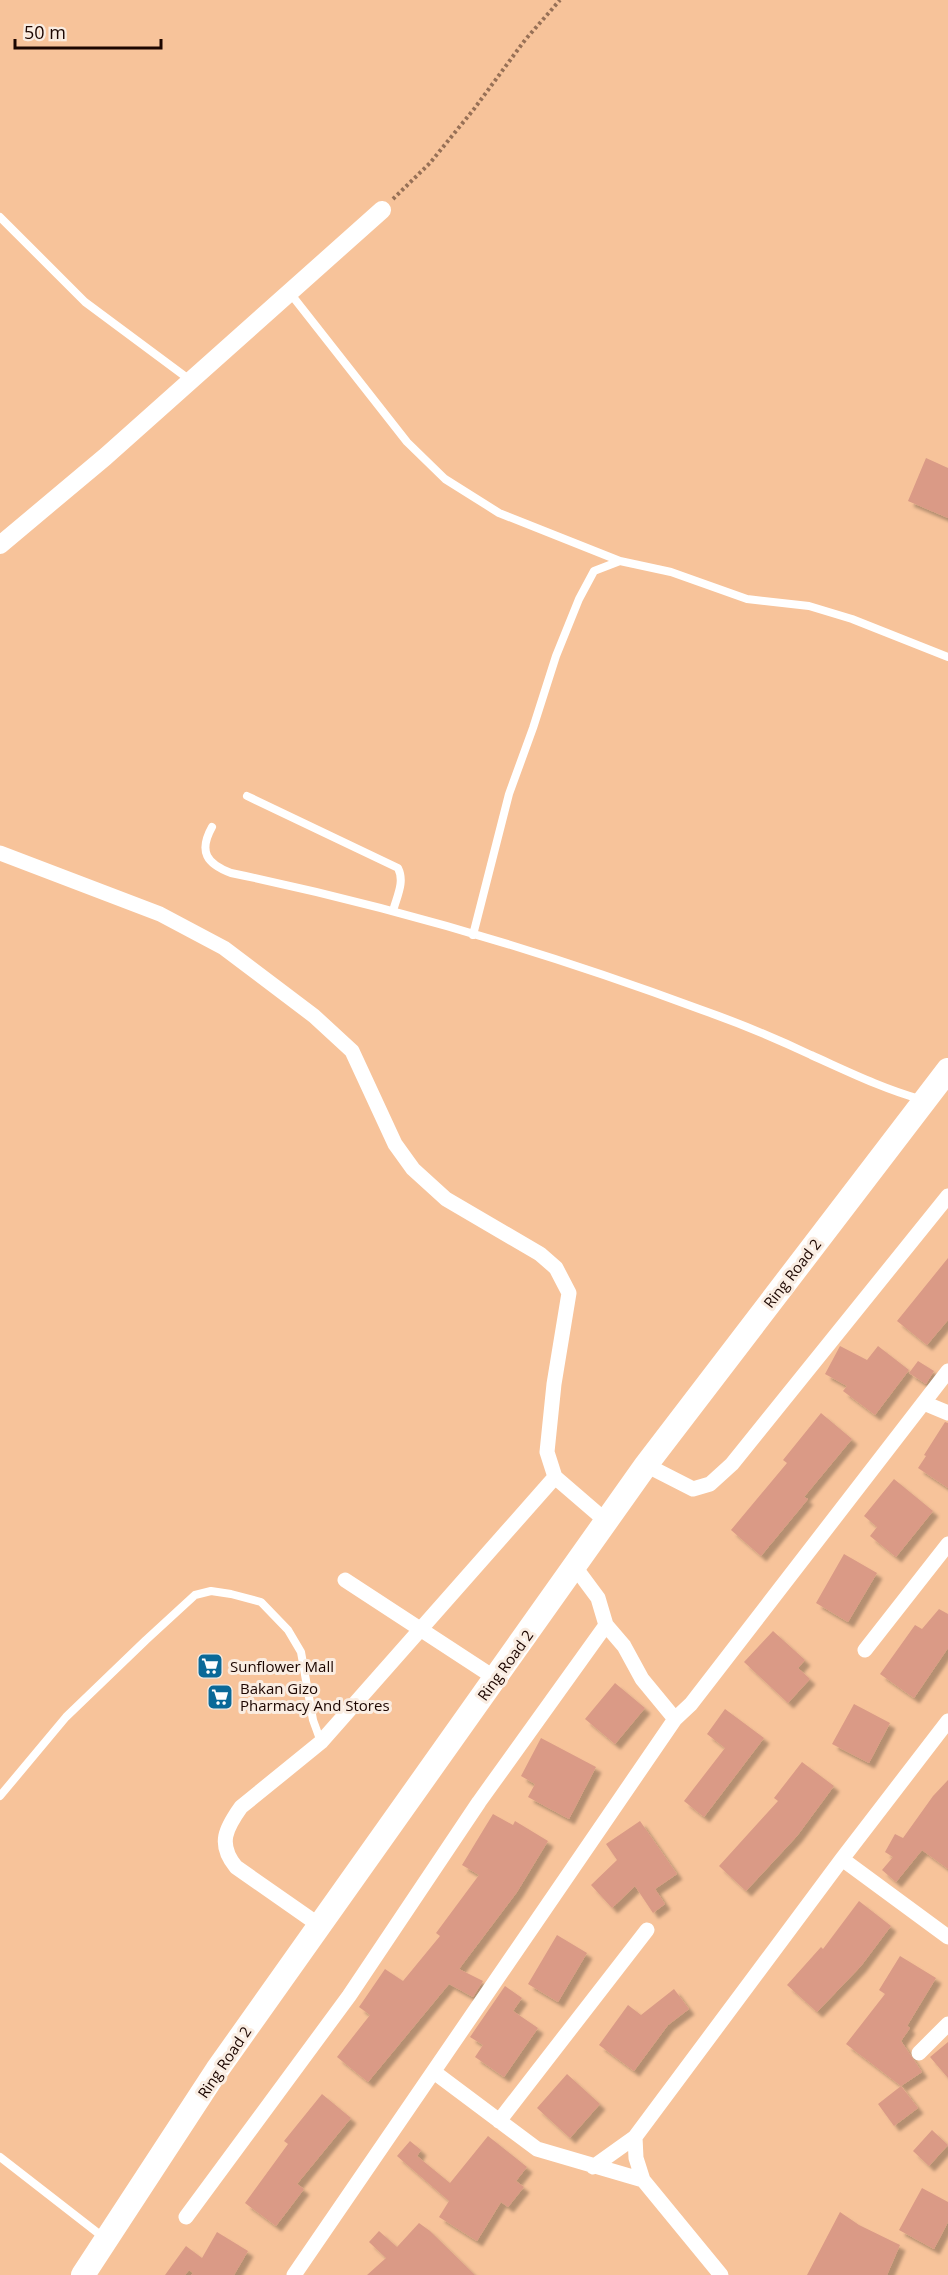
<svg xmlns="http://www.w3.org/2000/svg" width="948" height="2275" font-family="'Open Sans',sans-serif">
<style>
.building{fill:#da9a86;filter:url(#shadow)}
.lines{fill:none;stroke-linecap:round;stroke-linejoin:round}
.path{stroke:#977056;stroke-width:4;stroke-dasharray:3 3;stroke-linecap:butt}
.service{stroke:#fff;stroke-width:8}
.minor{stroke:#fff;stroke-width:15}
.tertiary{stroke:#fff;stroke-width:18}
.primary{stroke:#fff;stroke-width:24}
.labels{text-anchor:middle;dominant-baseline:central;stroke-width:6;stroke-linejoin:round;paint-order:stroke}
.street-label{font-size:15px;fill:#1c0600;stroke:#faede2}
.poi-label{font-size:15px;fill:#1c0600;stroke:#faede2;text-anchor:start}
</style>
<defs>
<filter id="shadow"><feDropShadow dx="5.5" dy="5.5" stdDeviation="1.5" flood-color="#0004"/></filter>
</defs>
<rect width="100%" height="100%" fill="#f7c39a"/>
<path class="building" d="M926,458l22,10v50l-40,-17z
M948,1258v62l-21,25 -30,-24z
M840,1346l27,14 11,-14 31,24 -34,45 -32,-24 4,-5 -22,-12z
M918,1361l16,10 -8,13 -17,-11z
M821,1413l31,26 -48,58 4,2 -47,57 -30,-26 56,-67 -4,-3z
M945,1422l3,1v65l-30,-20 8,-12 -2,-1z
M894,1479l39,32 -37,46 -26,-21 7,-9 -13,-11z
M844,1554l33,19 -29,49 -32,-19z
M939,1609l9,5v34l-34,50 -34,-24 35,-49 7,4z
M773,1631l32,29 -7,8 12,11 -22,24 -44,-41z
M615,1683l30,25 -30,36 -30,-25z
M854,1704l36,19 -21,40 -37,-19z
M725,1709l39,29 -60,79 -20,-16 41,-53 -18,-14z
M541,1738l55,29 -27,52 -41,-22 7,-13 -14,-8z
M802,1762l32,24 -37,50 -51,55 -27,-25 59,-65 -4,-3z
M948,1780v89l-26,-19 -26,32 -14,-12 11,-13 -8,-5 10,-18 8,4 30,-42z
M493,1814l20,11 2,-4 33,20 -31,51 -58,77 24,12 -10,16 -24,-13 -81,98 -31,-25 33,-42 -11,-8 26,-38 18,12 37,-45 -4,-3 43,-58 -17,-10z
M640,1821l37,53 -22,15 10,15 -12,9 -18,-27 -23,22 -21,-23 26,-25 -11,-16z
M859,1901l32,25 -30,40 -44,46 -30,-27 34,-38 2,2z
M557,1935l30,18 -29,49 -30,-18z
M900,1956l36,22 -29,48 3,2 -9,13 21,31 -21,14 17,22 -24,18 -16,-22 23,-18 -55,-42 39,-50 -6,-4z
M505,1986l17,12 -9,13 25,17 -34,49 -29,-20 8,-12 -13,-8z
M674,1989l15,20 -21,16 -34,46 -35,-26 29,-40 13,10z
M948,2042v36l-18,-21z
M567,2074l33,30 -30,34 -33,-30z
M322,2094l29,24 -54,66 7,5 -28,37 -31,-23 43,-59 -4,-3z
M932,2130l16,15 -19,21 -16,-15z
M488,2136l39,31 -11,14 8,6 -16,20 -7,-5 -24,39 -38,-24 10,-16 -52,-45 13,-15 11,9 -4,6 33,27z
M922,2188l26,14v20l-14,27 -35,-19z
M840,2212l19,13 41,20 -13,30h-80z
M419,2223l11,8 45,44h-108l19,-17 -17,-16 10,-11 18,16z
M217,2232l31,19 -14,24h-43l2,-2 -4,-3 -4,5h-20l21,-29 16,12z"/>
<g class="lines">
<path class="path" d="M393,199l37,-36 44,-54 51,-69 35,-40"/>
<path class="service" d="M0,217l85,85 105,78
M290,293l117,149 38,37 54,34 121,48
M247,796l151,72c7,14 -1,28 -5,43
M212,827c-14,25 -5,37 19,46 160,33 318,80 471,137 37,13 73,28 109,45 36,16 70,33 109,44
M473,935l36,-141 24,-66 23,-72 23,-57 15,-28 26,-10 51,11 76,27 62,7 43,13 96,38
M0,1796l66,-79 80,-77 49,-45 16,-4 20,3 30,8 27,28 13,22 12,68 8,22
M0,2157l103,80"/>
<path class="minor" d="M0,853l160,61 64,34 90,68 38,35 43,93 18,25 33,30 94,55 16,14 13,25 -15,91 -7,68 8,25 51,44
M924,1403l24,10
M646,1465l47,24 17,-5 22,-20 216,-268
M575,1567l23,31 8,27 18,21 18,33 33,40
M345,1580l150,98
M865,1650l83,-106
M842,1859l106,78
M319,1925l-83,-58c-19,-23 -10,-39 5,-60l80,-65 234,-265
M919,2053l29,-29
M434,2072l103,77 106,31
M499,2121l148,-191
M635,2137l1,21 7,22 78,95
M593,2167l42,-30 207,-278 106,-138
M186,2217l163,-221 130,-194 127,-177
M294,2275l381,-556 16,-15 257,-333"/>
<path class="tertiary" d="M0,545l105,-88 277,-247"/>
<path class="primary" d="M83,2275l134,-205 429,-605 302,-395"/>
</g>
<defs>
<g id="supermarket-square" transform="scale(1.35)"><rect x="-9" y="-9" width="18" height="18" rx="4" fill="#0a6998" stroke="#faede2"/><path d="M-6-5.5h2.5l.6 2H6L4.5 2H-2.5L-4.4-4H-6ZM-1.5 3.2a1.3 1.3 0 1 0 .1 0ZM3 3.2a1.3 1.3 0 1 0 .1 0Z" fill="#fff"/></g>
</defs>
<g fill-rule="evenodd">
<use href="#supermarket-square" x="210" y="1666"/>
<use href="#supermarket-square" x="220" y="1697"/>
</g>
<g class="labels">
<g class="street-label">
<text transform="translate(792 1273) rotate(-52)">Ring Road 2</text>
<text transform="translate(505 1665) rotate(-54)">Ring Road 2</text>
<text transform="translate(224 2062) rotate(-56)">Ring Road 2</text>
</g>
<g class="poi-label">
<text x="230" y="1666">Sunflower Mall</text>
<text x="240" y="1688">Bakan Gizo<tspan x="240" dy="17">Pharmacy And Stores</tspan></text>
</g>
</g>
<path d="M15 39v9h146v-9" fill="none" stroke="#1c0600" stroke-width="3"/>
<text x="24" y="39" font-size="18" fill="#1c0600" stroke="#faede2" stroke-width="4.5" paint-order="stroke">50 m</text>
</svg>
